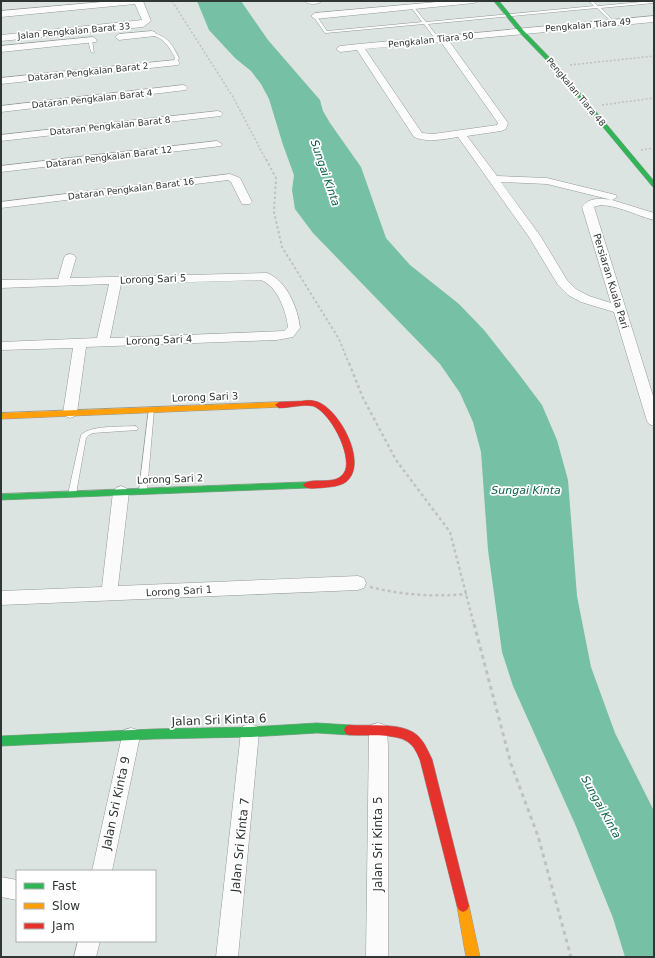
<svg xmlns="http://www.w3.org/2000/svg" width="655" height="958" font-family="'DejaVu Sans',sans-serif">
<style>
.water{fill:#76c0a6}
.lines{fill:none;stroke-linecap:round;stroke-linejoin:round}
.lane-casing{stroke:#939997;stroke-width:1}
.street-casing{stroke:#939997;stroke-width:1}
.fast-casing{stroke:#939997;stroke-width:1}
.slow-casing{stroke:#939997;stroke-width:1}
.jam-casing{stroke:#939997;stroke-width:1}
.path-far3{stroke:#bfc2c1;stroke-width:1.5;stroke-dasharray:2 2;stroke-linecap:butt}
.path-far2{stroke:#bfc2c1;stroke-width:2;stroke-dasharray:2.5 2.5;stroke-linecap:butt}
.path-far1{stroke:#bfc2c1;stroke-width:2.5;stroke-dasharray:3 3;stroke-linecap:butt}
.path{stroke:#bfc2c1;stroke-width:3;stroke-dasharray:4 4;stroke-linecap:butt}
.lane{fill:#fafbfa;fill-rule:evenodd}
.street{fill:#fafbfa;fill-rule:evenodd}
.fast{fill:#30b455;fill-rule:evenodd}
.slow{fill:#ff9f0a;fill-rule:evenodd}
.jam{fill:#e5322d;fill-rule:evenodd}
.labels{text-anchor:middle;dominant-baseline:central;stroke-width:3.5;stroke-linejoin:round;paint-order:stroke}
.far-street-label{font-size:9px;fill:#303633;stroke:#fff}
.street-label{font-size:10px;fill:#303633;stroke:#fff}
.water-label{font-size:11px;font-style:italic;fill:#0e6048;stroke:#fff}
.near-street-label{font-size:12px;fill:#303633;stroke:#fff}
</style>
<rect width="100%" height="100%" fill="#dce4e1"/>
<path class="water" d="M197,1h44l27,39 52,60 3,11 7,12 31,44 25,71 24,27 49,39 25,26 34,43 24,32 15,35 11,40 9,116 14,71 24,66 39,78v146h-29l-12,-39 -38,-94 -62,-138 -11,-34 -14,-102 -7,-98 -8,-30 -13,-29 -20,-29 -127,-131 -18,-24 -3,-19 2,-15 -11,-30 -14,-46 -8,-15 -10,-13 -16,-13 -26,-28z"/>
<g class="lines">
<g class="lane-casing">
<path id="lane" d="M589,1h4l5,5 54,-5h2v2l-53,5 14,14 -2,1 -16,-15 -169,16 11,15 -2,1h-1l-12,-16 -98,9h-1l-12,-17 3,-1 11,16 95,-9 -11,-15 2,-1 13,16 168,-16z
M152,33c16,3 20,11 27,25l-3,6 -3,-1 2,-5c-6,-12 -11,-20 -24,-23l-1,-1z
M90,39l2,1 2,13 -3,-1 -3,-12z
M149,408h2l3,2 -7,81 -4,3 -4,-3z
M135,426l3,2 -1,2 -44,3 -4,2 -3,3 -10,56 -1,2h-6l-1,-2 13,-59c10,-10 39,-8 54,-9z"/>
</g>
<g class="street-casing">
<path id="street" d="M113,1h30l8,20 -8,6 -142,14v-6l141,-15 -7,-16 -134,13v-6z
M304,1h18c-4,4 -14,4 -18,0z
M448,1h30l-4,2 -159,16 -4,-3 4,-3z
M654,16v6l-205,19 59,82 -2,6 -5,2 -34,5 30,40 50,2 69,17 1,2 -5,3 42,13v7c-15,-3 -46,-20 -60,-13l60,192v27l-5,-2 -2,-3 -33,-109 -33,-10 -13,-7 -10,-10 -29,-48 -71,-100c-14,2 -30,6 -44,0l-57,-87 -17,2 -4,-3 4,-3 19,-2zM441,42l57,81 -1,2 -64,9 -11,-1 -57,-84zM501,182l46,2 65,16c-11,-2 -23,-3 -30,7l29,96 -22,-7 -13,-7 -9,-9 -26,-43z
M152,31l3,1 1,2 -1,2 -36,4 -4,-3 4,-3z
M93,37l4,3 -1,2 -95,10v-6z
M175,60l3,1 2,2 -2,2 -177,19v-6z
M183,85l3,1 2,2 -2,2 -185,22v-6z
M218,111l3,1 2,2 -2,2 -220,25v-6z
M217,141l5,3 -1,2 -220,26v-6z
M230,174l10,4 12,24 -2,2h-8l-11,-22 -3,-2 -227,28v-6z
M70,254l4,1 2,3 -6,20 197,-5c20,8 31,35 33,55l-7,9 -16,3 -191,7 -9,66 -2,3 -5,2 -5,-2 -2,-3 10,-65 -72,2v-8l96,-4 12,-54 -108,4v-8l57,-1 6,-21 2,-3zM261,280c17,7 25,31 27,47l-4,4 -174,7 11,-54z
M121,486l5,2 3,4 -11,94 240,-10 6,2 2,5 -2,5 -6,2 -357,15v-14l101,-4 11,-95 3,-4z
M378,723l7,2 2,6 1,15v211h-22l3,-226 2,-6z
M250,724l7,2 2,6 -21,225h-22l25,-225 2,-6z
M131,728l7,2 2,6 -28,135h-20l30,-135 2,-6z
M1,877l16,3v20l-16,-3z
M78,941h22l-4,16h-22z"/>
</g>
<g class="fast-casing">
<path id="fast" d="M494,1h5l24,29 34,35 97,116v6l-2,-1 -99,-119 -34,-35z
M308,482l5,3 -5,3 -307,12v-6z
M317,723l33,2 4,1 2,4 -2,4 -4,1 -33,-2 -67,4 -96,2 -153,7v-10l153,-7 96,-2z"/>
</g>
<g class="slow-casing">
<path id="slow" d="M279,402l4,3 -1,2 -281,12v-6z
M463,900l4,2 2,4 11,51h-14l-9,-51 2,-4z"/>
</g>
<g class="jam-casing">
<path id="jam" d="M302,401c5,-1 11,-1 16,1 21,8 48,57 31,77 -6,8 -20,8 -29,9 -5,0 -13,2 -17,-3 8,-10 34,3 42,-14 7,-17 -15,-59 -32,-65 -10,-2 -24,2 -34,2l-4,-3 4,-3z
M350,725c19,1 52,-3 67,10 7,6 11,16 15,24l37,147 -2,4 -4,2 -4,-2 -2,-4 -37,-146c-3,-7 -6,-14 -12,-18 -12,-9 -43,-6 -58,-7l-4,-1 -2,-4 2,-4z"/>
</g>
<path class="path-far3" d="M172,1l61,96 33,63
M570,65l84,-9
M602,105l52,-7
M641,150l13,-2"/>
<path class="path-far2" d="M266,159l10,19 -2,34 8,35 57,92 10,25"/>
<path class="path-far1" d="M349,363l14,35 33,62 54,72 24,93
M370,587c32,8 64,10 97,7"/>
<path class="path" d="M474,624l37,140 27,72 33,121"/>
<use href="#lane" class="lane"/>
<use href="#street" class="street"/>
<use href="#fast" class="fast"/>
<use href="#slow" class="slow"/>
<use href="#jam" class="jam"/>
</g>
<g class="labels">
<g class="far-street-label">
<text transform="translate(588 25) rotate(-5)">Pengkalan Tiara 49</text>
<text transform="translate(74 31) rotate(-5)">Jalan Pengkalan Barat 33</text>
<text transform="translate(431 40) rotate(-6)">Pengkalan Tiara 50</text>
<text transform="translate(88 72) rotate(-6)">Dataran Pengkalan Barat 2</text>
<text transform="translate(576 92) rotate(50)">Pengkalan Tiara 48</text>
<text transform="translate(92 99) rotate(-6)">Dataran Pengkalan Barat 4</text>
<text transform="translate(110 126) rotate(-6)">Dataran Pengkalan Barat 8</text>
<text transform="translate(109 157) rotate(-7)">Dataran Pengkalan Barat 12</text>
<text transform="translate(131 189) rotate(-7)">Dataran Pengkalan Barat 16</text>
</g>
<g class="street-label">
<text transform="translate(153 279) rotate(-2)">Lorong Sari 5</text>
<text transform="translate(611 281) rotate(73)">Persiaran Kuala Pari</text>
<text transform="translate(159 340) rotate(-2)">Lorong Sari 4</text>
<text transform="translate(205 397) rotate(-2)">Lorong Sari 3</text>
<text transform="translate(170 479) rotate(-2)">Lorong Sari 2</text>
<text transform="translate(179 591) rotate(-3)">Lorong Sari 1</text>
</g>
<g class="water-label">
<text transform="translate(325 173) rotate(71)">Sungai Kinta</text>
<text x="526" y="490">Sungai Kinta</text>
<text transform="translate(601 807) rotate(61)">Sungai Kinta</text>
</g>
<g class="near-street-label">
<text transform="translate(219 720) rotate(-2)">Jalan Sri Kinta 6</text>
<text transform="translate(116 803) rotate(-78)">Jalan Sri Kinta 9</text>
<text transform="translate(378 844) rotate(-90)">Jalan Sri Kinta 5</text>
<text transform="translate(240 845) rotate(-84)">Jalan Sri Kinta 7</text>
</g>
</g>
<rect width="655" height="958" fill="none" stroke="#303633" stroke-width="4"/>
<rect x="16" y="870" width="140" height="72" fill="#ffffff" stroke="#acafad"/>
<rect x="24" y="883" width="20" height="6" fill="#30b455" stroke="#acafad"/>
<text x="52" y="890" font-size="12" fill="#303633">Fast</text>
<rect x="24" y="903" width="20" height="6" fill="#ff9f0a" stroke="#acafad"/>
<text x="52" y="910" font-size="12" fill="#303633">Slow</text>
<rect x="24" y="923" width="20" height="6" fill="#e5322d" stroke="#acafad"/>
<text x="52" y="930" font-size="12" fill="#303633">Jam</text>
</svg>
